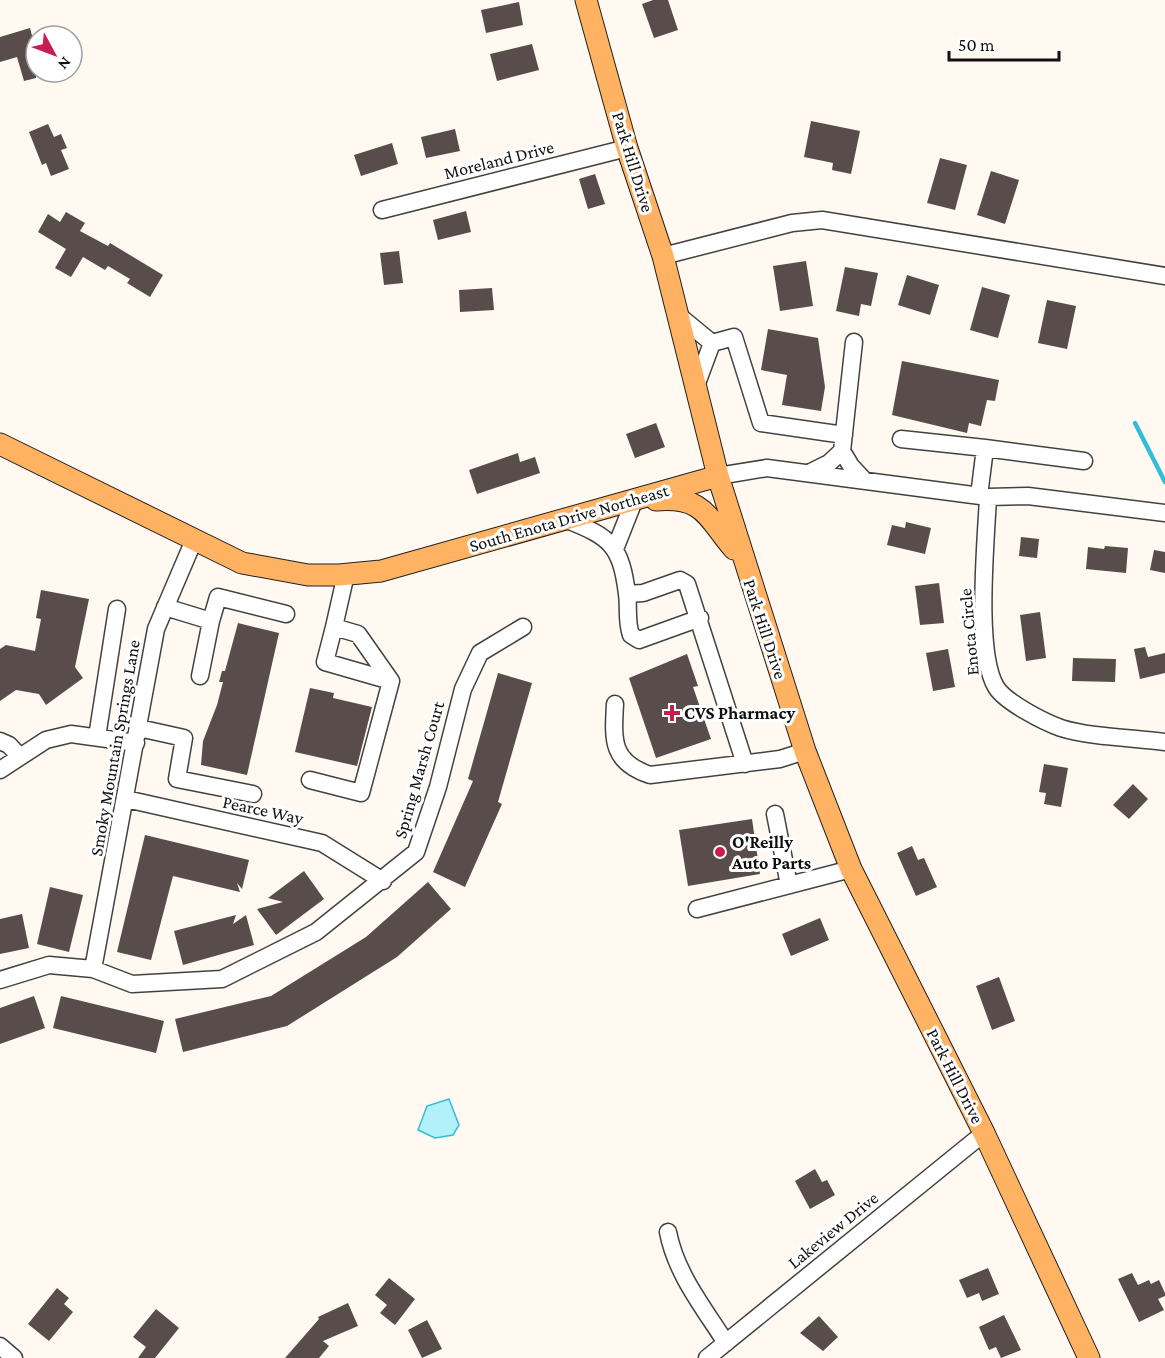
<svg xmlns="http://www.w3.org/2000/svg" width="1165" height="1358" font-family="'Crimson Pro',serif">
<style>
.water{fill:#b2f1fa;stroke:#34bdd7;stroke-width:1.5}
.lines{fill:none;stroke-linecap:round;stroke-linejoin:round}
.stream{stroke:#34bdd7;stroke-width:4.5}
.building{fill:#594d4b}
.minor-casing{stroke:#424242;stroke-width:19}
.major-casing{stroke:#202020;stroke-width:23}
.minor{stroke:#fff;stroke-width:16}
.major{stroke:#ffb261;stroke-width:21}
.poi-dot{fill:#ca1d4f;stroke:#fff;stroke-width:2}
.labels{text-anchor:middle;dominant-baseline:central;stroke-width:6;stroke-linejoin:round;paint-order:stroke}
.street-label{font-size:18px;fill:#0f0f0f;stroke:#fff}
.poi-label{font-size:18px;font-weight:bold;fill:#0f0f0f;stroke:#fff;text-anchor:start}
</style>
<rect width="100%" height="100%" fill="#fff9f1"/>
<path class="water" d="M449,1099l10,26 -6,10 -18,3 -17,-8 9,-24z"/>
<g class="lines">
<path class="stream" d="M1135,423l30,59"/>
</g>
<path class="building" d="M653,0h15l10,30 -24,8 -12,-34z
M519,2l4,23 -37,8 -5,-23z
M30,28l6,23v27l-12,3 -7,-24 -17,5v-25z
M532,44l7,26 -42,11 -7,-27z
M811,121l49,10 -9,43 -19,-4 1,-7 -29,-6z
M48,124l6,13 7,-3 6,14 -6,2 8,19 -18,7 -5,-13 -4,2 -13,-33z
M455,129l5,22 -34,7 -5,-21z
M392,143l6,21 -37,12 -7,-21z
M940,158l27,7 -12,45 -28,-7z
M991,171l28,9 -14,44 -28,-9z
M595,174l10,30 -17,5 -9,-30z
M466,211l5,21 -33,8 -5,-20z
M66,212l19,11 -5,8 28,15 2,-3 53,32 -13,22 -23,-14 3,-4 -22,-13 -3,4 -22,-13 -12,20 -16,-9 11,-19 -28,-17 10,-18 12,8z
M399,251l4,32 -19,2 -4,-32z
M806,261l7,45 -33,5 -7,-45z
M845,267l33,6 -7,33 -10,-2 -2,12 -23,-5z
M907,275l32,10 -9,30 -32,-10z
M982,287l28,8 -12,43 -28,-8z
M492,288l2,22 -34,2 -1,-22z
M1047,300l29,6 -9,43 -29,-6z
M768,329l50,9 7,49 -4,24 -39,-6 5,-30 -26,-5z
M902,361l97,19 -4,21 -8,-1 -6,26 -12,-3 -2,10 -75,-18z
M656,423l9,24 -30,11 -9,-24z
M518,453l2,9 15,-5 5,16 -63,21 -8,-24z
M906,522l25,6 -6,26 -38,-9 5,-20 13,3z
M1021,537l18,2 -2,19 -18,-2z
M1105,546l23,2 -2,25 -40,-4 2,-22 16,2z
M1154,550l11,2v21l-15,-3z
M939,583l5,40 -24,2 -5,-39z
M41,590l48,9 -14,68 8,11 -37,27 -7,-11 -23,-4 -16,11v-52l6,-4 29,6 6,-32 -5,-1z
M1040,612l6,46 -20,3 -6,-46z
M238,623l41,10 -32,142 -46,-10 2,-24 14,-36 6,-23h-4l3,-11h3z
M1145,647l3,10 17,-4v20l-25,6 -6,-30z
M948,649l7,38 -22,4 -7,-38z
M687,654l11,32 -5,1 18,52 -55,19 -27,-80z
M1073,658l43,1 -1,23 -43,-1z
M498,673l34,10 -34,119 4,2 -37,83 -32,-15 40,-91 -5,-2z
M310,688l24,5 -1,5 39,9 -15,59 -62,-14z
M1044,764l24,4 -7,39 -17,-3 2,-11 -7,-1z
M1133,784l15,15 -19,20 -16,-14z
M752,819l8,55 -72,12 -9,-56z
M145,835l104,25 -7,29 -5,-6 3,9 -67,-16 -22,84 -34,-8z
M912,846l6,14 6,-2 13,29 -21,9 -19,-43z
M304,871l20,28 -48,36 -19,-26 26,-7 -15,-4z
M428,882l23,27 -54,48 -110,69 -104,26 -8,-33 96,-23 95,-59z
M50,887l33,8 -14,57 -32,-8z
M22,914l7,34 -29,6v-35z
M236,915l-3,9 13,-9 8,30 -71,20 -9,-34z
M820,918l9,22 -38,16 -9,-22z
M999,977l16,44 -23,9 -16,-44z
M34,996l11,32 -45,16v-36z
M61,996l103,25 -8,32 -103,-25z
M815,1169l7,13 5,-2 8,15 -25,14 -15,-28z
M988,1268l11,26 -17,7 -3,-8 -12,5 -8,-18z
M1132,1273l6,12 11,-5 2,4 8,-4 6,13v3l-7,3 6,11 -25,12 -21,-43z
M389,1278l26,21 -20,26 -15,-12 7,-8 -12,-10z
M57,1288l12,10 -5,6 9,8 -24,29 -21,-17z
M348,1303l10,23 -35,15 6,5 -10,12h-34l34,-39 -1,-2z
M156,1309l23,19 -24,30h-17l8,-11 -13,-10z
M1004,1315l17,35 -20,8 -5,-11 -7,3 -10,-23z
M819,1316l19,21 -15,14 -23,-18z
M427,1320l15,29 -20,9 -14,-28z"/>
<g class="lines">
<g class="minor-casing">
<path id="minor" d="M382,210l245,-62
M663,256l129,-33 30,-3 343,56
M678,315l34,28 22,-6 27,86 83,12
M854,342l-12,109 9,15 13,14
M696,386l16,-43
M901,439l84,9
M809,473l20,-10 13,-12
M718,476l49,-8 221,29 40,-1 137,17
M979,496l6,-48 99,13
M988,497c-2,44 -13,155 8,190 9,15 48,35 65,41 28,9 73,10 104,14
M567,520c43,17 54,25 60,74 2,14 -1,27 4,41l8,5 61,-22
M615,549l19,-48
M627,594l16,-1 37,-13 7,4 58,180
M165,607l46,14 -11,55
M211,621l7,-24 68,17
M334,627l-9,35 66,19
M615,704c-2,36 -4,58 35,71l130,-16 25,-8
M139,728l45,10 -7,41 76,15
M97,737l20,-128
M0,741l9,4 11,12
M0,770l46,-30 25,-6 65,9
M310,780l51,13 30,-112 -33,-47 -24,-7 12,-53
M126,799l196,44 61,38
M775,814l14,71
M697,909l154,-40
M93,969l63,-340 38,-89
M0,980l49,-15 44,4 39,15 90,-5 94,-47 100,-80 22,-65 25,-98 17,-36 43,-26
M668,1232c8,42 36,76 58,111
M0,1346l14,12
M707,1358l277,-225"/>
</g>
<g class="major-casing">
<path id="major" d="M586,0l41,148 36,108 55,220 87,275 46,118 133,264 105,225
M0,444l242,119 66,12h31l42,-4 337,-95
M656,500c49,-4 51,18 78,49"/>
</g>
<use href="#minor" class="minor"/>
<use href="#major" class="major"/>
</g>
<g class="poi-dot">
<path d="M669 704h6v6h6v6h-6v6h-6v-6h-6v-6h6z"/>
<circle cx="720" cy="852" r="6"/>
</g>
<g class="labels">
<g class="street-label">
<text transform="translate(499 160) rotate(-14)">Moreland Drive</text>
<text transform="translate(633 162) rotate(73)">Park Hill Drive</text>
<text transform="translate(569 518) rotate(-16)">South Enota Drive Northeast</text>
<text transform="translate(765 629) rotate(72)">Park Hill Drive</text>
<text transform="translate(969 632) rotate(-95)">Enota Circle</text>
<text transform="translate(115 748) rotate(-80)">Smoky Mountain Springs Lane</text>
<text transform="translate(419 770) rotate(-74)">Spring Marsh Court</text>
<text transform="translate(263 810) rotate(12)">Pearce Way</text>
<text transform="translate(955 1076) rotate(63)">Park Hill Drive</text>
<text transform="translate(833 1230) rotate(-39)">Lakeview Drive</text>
</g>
<g class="poi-label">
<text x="684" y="713">CVS Pharmacy</text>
<text x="732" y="842">O'Reilly<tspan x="732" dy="21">Auto Parts</tspan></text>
</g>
</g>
<g transform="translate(54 54) rotate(131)"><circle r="28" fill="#ffffff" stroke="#9f9f9f" stroke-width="1.5"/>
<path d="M0-4.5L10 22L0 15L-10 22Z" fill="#ca1d4f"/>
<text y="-9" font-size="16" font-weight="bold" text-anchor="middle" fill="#0f0f0f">N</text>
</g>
<path d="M949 51v9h110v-9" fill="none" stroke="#0f0f0f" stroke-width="3"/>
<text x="958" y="51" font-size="18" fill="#0f0f0f" stroke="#ffffff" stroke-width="4.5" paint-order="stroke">50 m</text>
</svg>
